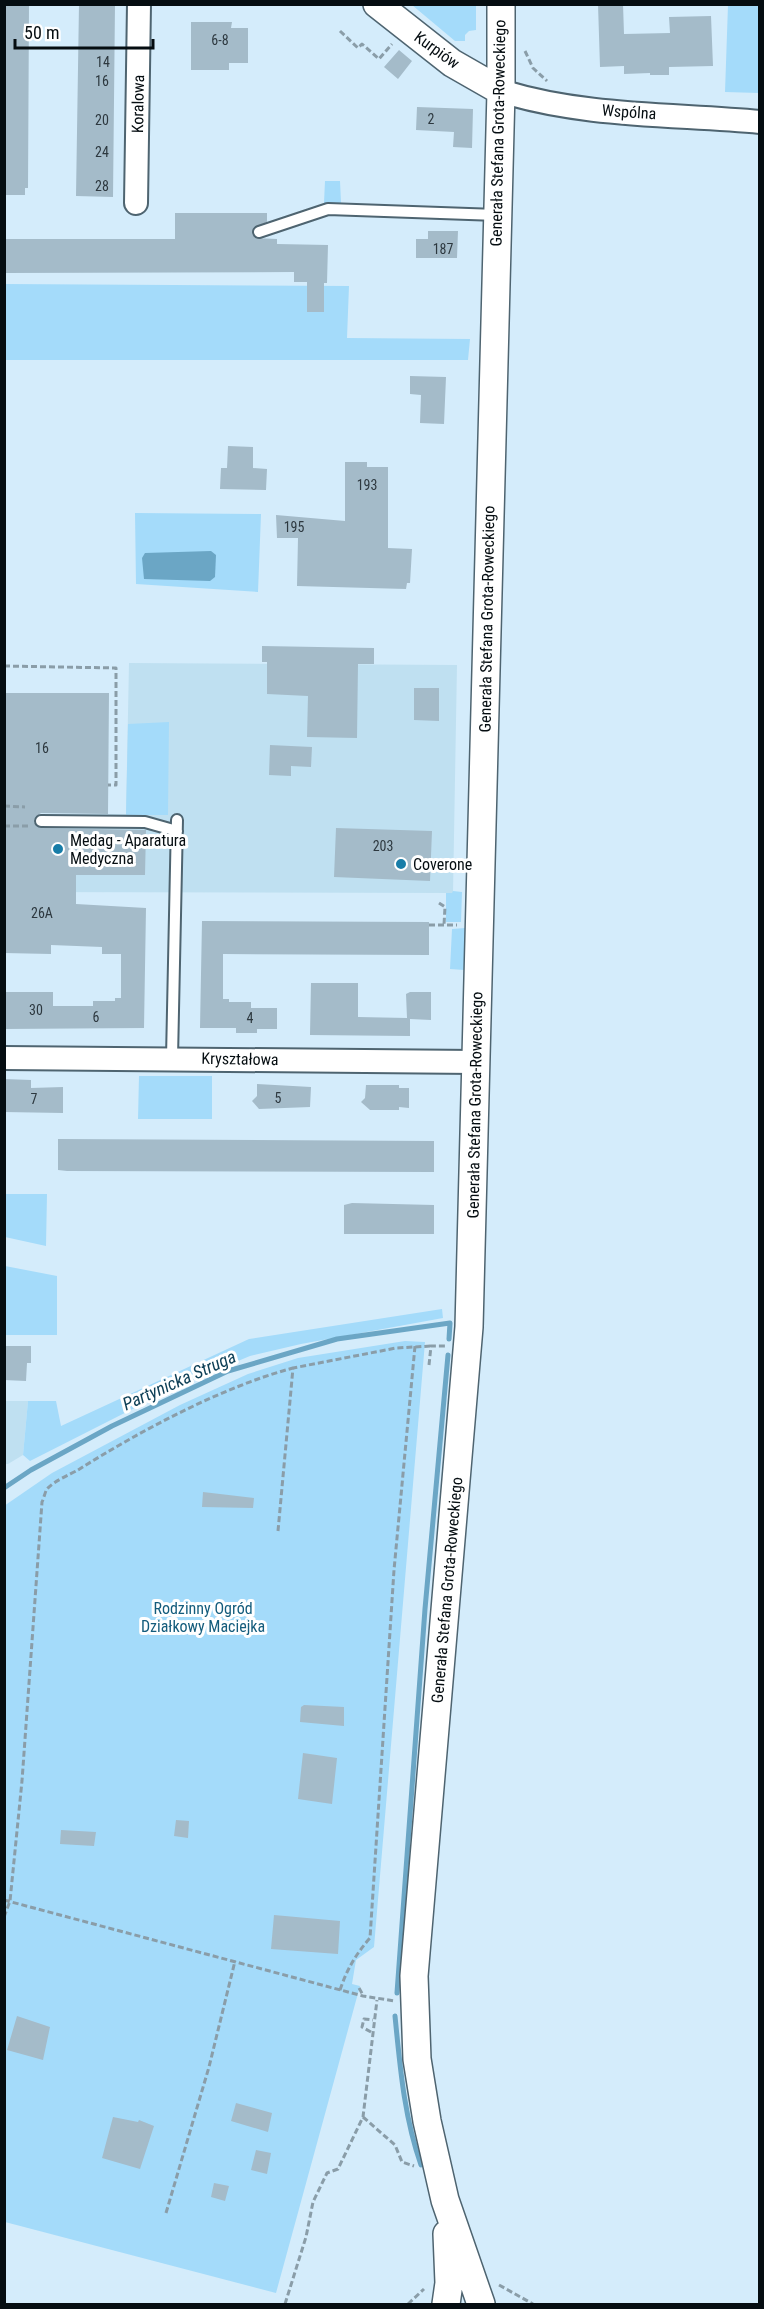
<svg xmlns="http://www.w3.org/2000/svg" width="764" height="2309" font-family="'Roboto Condensed',sans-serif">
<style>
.built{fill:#bfe0f1}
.green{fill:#a4dbfa}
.water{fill:#6ba6c5}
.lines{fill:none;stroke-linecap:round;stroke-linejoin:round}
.stream{stroke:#6ba6c5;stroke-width:5}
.building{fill:#a4bbc9}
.service-casing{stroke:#4e6470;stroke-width:14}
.minor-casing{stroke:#4e6470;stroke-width:26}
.tertiary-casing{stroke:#4e6470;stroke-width:30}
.path{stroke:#8a9da8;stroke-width:3;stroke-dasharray:6 3;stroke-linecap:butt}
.service{stroke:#fff;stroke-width:10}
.minor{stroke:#fff;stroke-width:22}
.tertiary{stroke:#fff;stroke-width:27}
.poi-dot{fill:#187da8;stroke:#fff;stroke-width:2}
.labels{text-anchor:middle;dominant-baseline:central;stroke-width:6;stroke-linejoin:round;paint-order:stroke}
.number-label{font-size:14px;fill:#2d383f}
.street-label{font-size:16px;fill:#050d11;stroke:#fff}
.poi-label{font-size:16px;fill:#050d11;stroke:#fff;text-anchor:start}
.park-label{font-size:16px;fill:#135c7c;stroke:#fff}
.water-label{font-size:18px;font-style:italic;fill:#0c3e55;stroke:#fff}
</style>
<rect width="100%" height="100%" fill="#d4ecfb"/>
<path class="built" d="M129,663l328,2 -4,228 -448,-1v-78h121z
M5,1401h23l-5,54 -15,9h-3z"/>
<path class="green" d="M412,5h64v25l-7,1 -4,4v6h-10z
M728,5h31v88l-34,-1z
M325,181h15l1,22h-17z
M5,284l344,2 -2,52 123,1 -2,21h-463z
M135,513l126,1 -3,78 -122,-8z
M169,722l-1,93h-42l2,-91z
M453,891l9,1 -1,30h-15v-29h6z
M465,928l-1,42 -14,-1 2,-40z
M139,1076h73v43h-74z
M5,1194h42l-1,52 -41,-9z
M5,1266l52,10v59h-52z
M442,1309l1,9 -142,26 -51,12 -72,30 -148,75 -7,-6 5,-54h28l5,25 188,-87z
M405,1341l20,1 -51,605 -18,13 -4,24 8,2 -84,307 -271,-71 -1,-716 48,-33 128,-68 68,-31 50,-16z"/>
<path class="water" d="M211,551l5,4 -1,22 -5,4 -66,-2 -2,-21 3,-5z"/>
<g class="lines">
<path class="stream" d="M4,1488l27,-18 81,-44 116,-55 109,-32 113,-16 -1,16
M397,1993l28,-384 23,-254
M395,2016c5,50 9,101 26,149"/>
</g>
<path class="building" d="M4,4h25l-1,184h-3v7h-21z
M79,4h36l-2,193 -37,-1z
M598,4h25l1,30 46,-1 -1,-16 42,-1 2,50 -44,1v8h-19v-2l-26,1v-8l-24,1z
M191,22h41l-1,6h17v35h-19v7h-38z
M399,50l13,11 -14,18 -14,-12z
M417,107l56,2 -1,39 -19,-1 1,-15 -38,-2z
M175,213h92v9l-14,6 -1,6 3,4 22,1v5l51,1 -1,38h-3v29h-17v-30h-13v-10l-290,1v-34h171z
M428,231h30l-1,27h-41v-19h12z
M410,376l36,1 -2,47 -24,-1 1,-28 -11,-1z
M228,446l25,1v21l14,1 -1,21 -46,-1 1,-21h6z
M345,462h22v5h21v81l24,1 -2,34h-3l-1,6 -109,-3 1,-48h-21l-1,-23 69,6z
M262,646l112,2v16h-16l-1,74 -50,-1 1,-41 -41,-2v-32h-5z
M414,688h25v33l-25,-1z
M4,693h105l-1,121 -67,-1 -6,4 -1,5 3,5 4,1 105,2 -1,45h-69v29l70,4 -2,120 -140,1v-37h49v14h40v-5h22v-3h6v-44h-19v-7l-51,-2v9l-47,-1z
M270,745l42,2 -1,20 -20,-1v10l-22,-1z
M336,828l96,3 -2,50 -96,-4z
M202,921l227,1v33l-206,-1v45h6v3h22v6h26v21h-20v4h-21v-5h-36z
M311,983h47v34l49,1 -1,-24 4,-2h21v28l-21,-1v17l-100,-1z
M4,1079l27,1v8l32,-1v26l-59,-1z
M257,1084l54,3 -1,20 -51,2 -7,-8 5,-5z
M366,1085h33v3h10v20l-10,-1v3h-29l-9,-8 4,-4z
M58,1139l376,2v31l-367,-1 -9,-1z
M352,1203l82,2v29h-90v-29z
M4,1346h27v17h-4l-1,18 -22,-1z
M203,1492l51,6 -1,10 -51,-1z
M304,1705l40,2v19l-44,-4 1,-15z
M303,1753l34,5 -5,46 -34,-5z
M176,1820l13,1 -1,17 -14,-2z
M61,1830l35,2 -2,14 -34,-2z
M274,1915l66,6 -2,33 -67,-5z
M17,2016l33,11 -7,33 -36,-10z
M236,2103l36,10 -4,19 -37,-11z
M113,2117l25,5 1,-2 15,6 -14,43 -38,-11z
M256,2150l15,3 -4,21 -16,-4z
M214,2183l15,3 -4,15 -14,-4z"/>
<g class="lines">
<g class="service-casing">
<path id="service" d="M259,232l69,-23 169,6
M41,821l104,1 32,9
M172,1058l5,-238"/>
</g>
<g class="minor-casing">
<path id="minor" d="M501,91c82,26 173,23 259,31
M136,203l3,-199
M4,1058l472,4"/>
</g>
<g class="tertiary-casing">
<path id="tertiary" d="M377,4l75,59 49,28
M446,2304l3,-21 -2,-49
M481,2304l-36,-104 -18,-79 -10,-62 -3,-83 55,-649 32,-1236v-87"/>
</g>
<path class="path" d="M340,31l18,17 4,-4 17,15 13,-15
M525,51l8,17 14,13
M4,666l112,2v117h-8
M4,806l21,1
M4,826h25
M439,903l6,4 -1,18
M429,925h28
M429,1365l2,-19h15
M278,1531l15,-163 103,-20 35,-2
M4,1900l359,96 32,5
M4,1917l6,-16 12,-120 20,-279c2,-4 3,-10 5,-13 7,-8 22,-14 31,-19 62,-39 144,-83 215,-102
M359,1988l4,7
M340,1990c7,-21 16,-36 30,-52l24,-368 21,-224
M371,2032l-9,-5 2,-8 9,1
M363,2117l32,28 7,17 12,4
M166,2213l43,-146 26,-106
M499,2285l34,19
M285,2304l21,-67 7,-35 14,-29 11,-4 25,-52 14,-117
M408,2304l16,-15"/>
<use href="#service" class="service"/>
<use href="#minor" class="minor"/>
<use href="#tertiary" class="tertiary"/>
</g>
<g class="poi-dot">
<circle cx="58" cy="849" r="6"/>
<circle cx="401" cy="864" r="6"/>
</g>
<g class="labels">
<g class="number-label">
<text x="220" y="40">6-8</text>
<text x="103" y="62">14</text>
<text x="102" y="81">16</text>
<text x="431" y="119">2</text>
<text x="102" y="120">20</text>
<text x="102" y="152">24</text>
<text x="102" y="186">28</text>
<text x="443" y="249">187</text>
<text x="367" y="485">193</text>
<text x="294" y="527">195</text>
<text x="42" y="748">16</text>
<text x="383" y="846">203</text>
<text x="42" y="913">26A</text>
<text x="36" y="1010">30</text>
<text x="96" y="1017">6</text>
<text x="250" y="1018">4</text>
<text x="278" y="1098">5</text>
<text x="34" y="1099">7</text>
</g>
<g class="street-label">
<text transform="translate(437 50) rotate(36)">Kurpiów</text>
<text transform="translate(138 104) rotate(-89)">Koralowa</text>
<text transform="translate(629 112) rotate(4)">Wspólna</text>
<text transform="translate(498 133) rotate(-89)">Generała Stefana Grota-Roweckiego</text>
<text transform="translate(487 619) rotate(-89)">Generała Stefana Grota-Roweckiego</text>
<text transform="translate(240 1059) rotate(1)">Kryształowa</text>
<text transform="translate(475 1105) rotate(-89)">Generała Stefana Grota-Roweckiego</text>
<text transform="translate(447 1590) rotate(-85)">Generała Stefana Grota-Roweckiego</text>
</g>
<g class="poi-label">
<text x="70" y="840">Medag - Aparatura<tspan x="70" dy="18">Medyczna</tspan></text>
<text x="413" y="864">Coverone</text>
</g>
<g class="park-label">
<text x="203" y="1608">Rodzinny Ogród<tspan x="203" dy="18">Działkowy Maciejka</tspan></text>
</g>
<g class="water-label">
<text transform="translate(179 1380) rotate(-24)">Partynicka Struga</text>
</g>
</g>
<rect width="764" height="2309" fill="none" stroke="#050d11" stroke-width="12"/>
<path d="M15 39v9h138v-9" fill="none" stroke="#050d11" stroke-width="3"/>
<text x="24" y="39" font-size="18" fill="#050d11" stroke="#ffffff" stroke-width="4.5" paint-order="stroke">50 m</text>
</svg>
